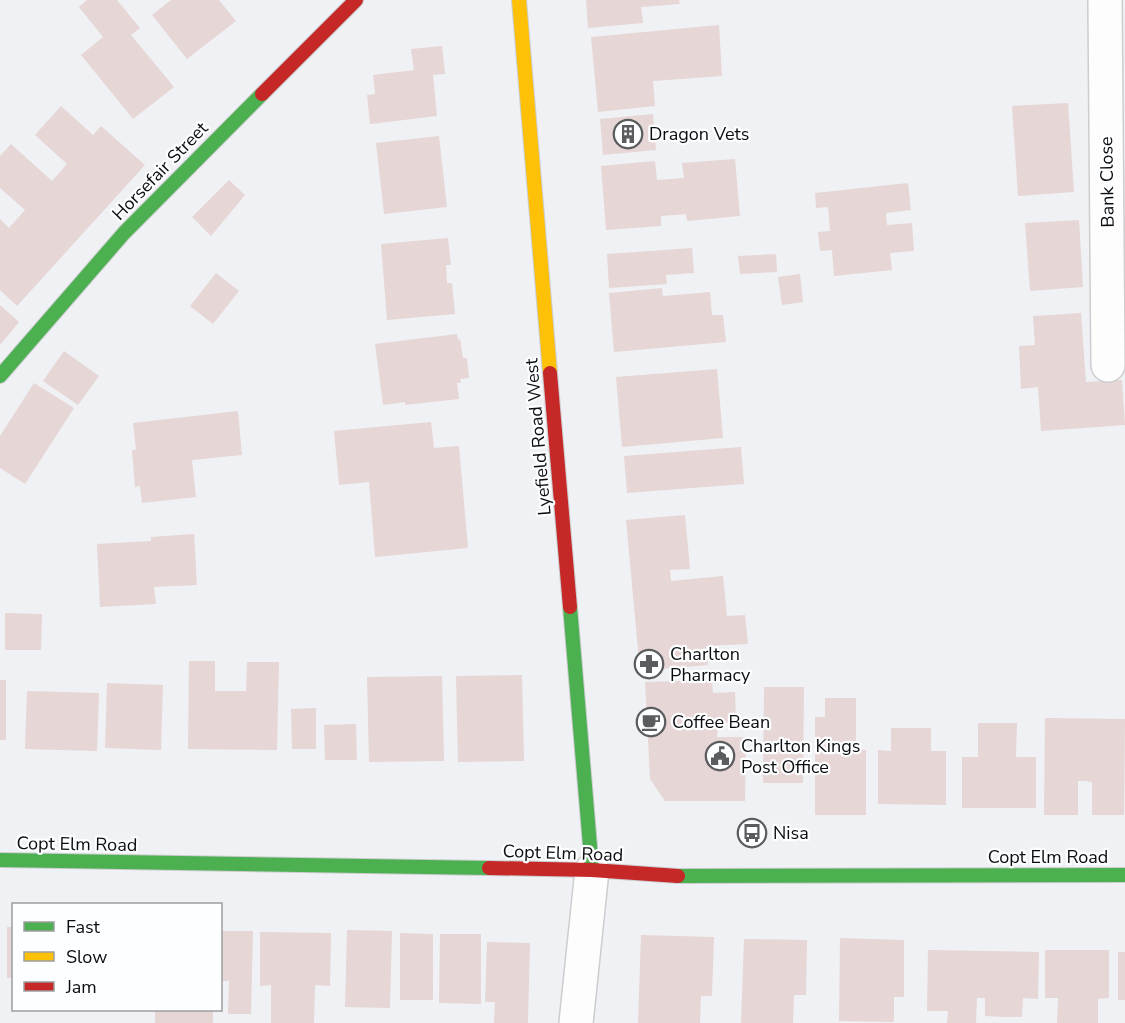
<svg xmlns="http://www.w3.org/2000/svg" width="1125" height="1023" font-family="'Nunito Sans',sans-serif">
<style>
.building{fill:#e6d6d5}
.lines{fill:none;stroke-linecap:round;stroke-linejoin:round}
.street-casing{stroke:#cccdcf;stroke-width:36}
.fast-casing{stroke:#cccdcf;stroke-width:16}
.slow-casing{stroke:#cccdcf;stroke-width:16}
.jam-casing{stroke:#cccdcf;stroke-width:16}
.street{stroke:#fdfdfd;stroke-width:33}
.fast{stroke:#4caf50;stroke-width:14}
.slow{stroke:#ffc107;stroke-width:14}
.jam{stroke:#c62828;stroke-width:14}
.labels{text-anchor:middle;dominant-baseline:central;stroke-width:4.5;stroke-linejoin:round;paint-order:stroke}
.poi-label{font-size:18px;fill:#0a0c0d;stroke:#fdfeff;text-anchor:start}
.street-label{font-size:18px;fill:#0a0c0d;stroke:#fdfeff}
</style>
<rect width="100%" height="100%" fill="#eff1f4"/>
<path class="building" d="M87,0h30l23,28 -9,7 43,52 -41,32 -52,-64 22,-18 -24,-30z
M171,0h48l17,21 -49,38 -35,-44z
M586,0h93l1,4 -39,3 2,16 -55,5z
M719,25l3,51 -69,5 2,25 -57,6 -7,-75z
M442,46l3,28 -12,1 4,41 -67,8 -3,-29 8,-1 -2,-19 41,-5 -3,-21z
M1068,103l6,89 -56,4 -6,-90z
M61,106l32,29 8,-9 44,39 -128,141 -17,-16v-71l9,9 16,-18 -25,-22v-32l11,-12 41,37 15,-17 -32,-29z
M653,114l3,36 -53,5 -3,-36z
M439,136l8,71 -63,7 -8,-71z
M735,159l5,57 -53,5 -1,-7 -25,2v10l-55,4 -5,-64 54,-5 2,19 27,-2 -2,-15z
M229,180l16,15 -34,41 -19,-19z
M908,183l3,27 -25,3 1,12 25,-2 2,28 -24,2 2,17 -58,6 -2,-26 -12,1 -2,-19 12,-1 -2,-24 -12,1 -1,-15z
M1079,220l4,67 -53,4 -5,-68z
M448,238l3,27h-5l1,18h5l3,31 -68,6 -6,-76z
M692,248l2,25 -28,2 1,9 -58,4 -2,-34z
M776,254l1,18 -37,2 -2,-18z
M216,273l23,18 -26,33 -23,-18z
M800,274l3,28 -21,3 -4,-28z
M662,288l1,8 47,-4 2,23h11l3,27 -112,10 -5,-59z
M0,305l19,17 -19,23z
M1081,313l5,69 36,-2 3,45 -84,6 -3,-44 -17,2 -2,-43 16,-1 -2,-29z
M457,334l1,6 2,-1 3,19h4l2,20 -9,1 1,4h-4l2,16 -54,6v-3l-22,3 -8,-61z
M64,351l35,25 -21,29 -35,-24z
M717,369l6,69 -101,9 -6,-70z
M34,383l40,25 -49,76 -25,-16v-32z
M238,411l4,44 -50,5 4,37 -54,6 -2,-17 -5,1 -3,-37h4l-3,-27z
M431,422l3,26 25,-2 9,102 -93,9 -6,-75 -30,3 -5,-54z
M741,447l3,37 -117,9 -3,-37z
M685,515l5,54 -20,1 1,11 52,-5 4,40 18,-1 3,29 -42,2 2,19 -68,6 -14,-151z
M194,534l3,51 -43,2 2,17 -56,3 -3,-63 54,-3v-4z
M5,613l37,1 -1,36h-36z
M189,661h26v30h31l1,-29h32l-2,88 -89,-1z
M522,675l2,86 -66,1 -2,-86z
M442,676l2,85 -75,1 -2,-85z
M0,680h6v60h-6z
M712,680l1,13 22,-1 1,30 -18,1 -1,14h29l-1,64h-80l-15,-22 -5,-97z
M107,683l56,2 -2,65 -56,-2z
M764,687h40l-1,96h-40z
M27,691l72,2 -2,58 -72,-2z
M825,698h31v52h10v65h-51v-98h10z
M316,708v41h-24l-1,-40z
M1045,718l80,1 -1,96h-32v-33l-6,-1h-8v34h-34z
M978,723h39l-1,34h20v51h-74v-51h16z
M356,724l1,36h-32l-1,-35z
M891,728h40v23h15v54l-68,-1v-54l13,1z
M7,927h7v51h-7z
M347,930l45,1 -2,77 -45,-1z
M220,931h33l-2,83h-23l1,-33h-9z
M260,932l71,1 -1,53 -15,-1 -1,38h-43v-38l-11,1z
M400,933l33,1v66h-33z
M440,934h41v70l-42,-1z
M641,935l73,2 -2,59h-11l-1,27h-62z
M840,938l64,2v57h-10v25l-55,-1z
M744,939l63,1 -1,55h-12l-1,28h-52z
M487,942l43,1 -2,80h-34l1,-21h-10z
M928,950l111,2 -1,47 -15,-1 -1,19h-16l-21,-1v-18h-8l-1,25h-29l1,-12h-21z
M1045,950h64v48l-11,1v24h-41l1,-25h-13z
M1118,952h7v48h-7z
M155,1010h58v13h-58z"/>
<g class="lines">
<g class="street-casing">
<path id="street" d="M1105,0l3,365
M576,1023l16,-153"/>
</g>
<g class="fast-casing">
<path id="fast" d="M0,376l124,-143 138,-139
M570,607l22,263
M0,860l489,8
M678,876l447,-1"/>
</g>
<g class="slow-casing">
<path id="slow" d="M519,0l31,373"/>
</g>
<g class="jam-casing">
<path id="jam" d="M262,94l94,-94
M550,373l20,234
M489,868l103,2 86,6"/>
</g>
<use href="#street" class="street"/>
<use href="#fast" class="fast"/>
<use href="#slow" class="slow"/>
<use href="#jam" class="jam"/>
</g>
<defs>
<g id="building-ring" transform="scale(1.5)"><circle r="9.5" fill="#fdfeff" stroke="#5a5c5e" stroke-width="1.5"/><path d="M-4-6H4V6H1V3H-1V6H-4ZM-2.5-4.3h1.7v1.8h-1.7ZM.8-4.3h1.7v1.8H.8ZM-2.5-1h1.7V.8h-1.7ZM.8-1h1.7V.8H.8Z" fill="#5a5c5e"/></g>
<g id="pharmacy-ring" transform="scale(1.5)"><circle r="9.5" fill="#fdfeff" stroke="#5a5c5e" stroke-width="1.5"/><path d="M-2-6h4v4h4v4h-4v4h-4v-4h-4v-4h4Z" fill="#5a5c5e"/></g>
<g id="cafe-ring" transform="scale(1.5)"><circle r="9.5" fill="#fdfeff" stroke="#5a5c5e" stroke-width="1.5"/><path d="M-5.5-4.5H6V0H3Q3 3.5 0 3.5H-2.5Q-5.5 3.5-5.5 0ZM3-3.2v2h1.7v-2ZM-6 4.5H4V6H-6Z" fill="#5a5c5e"/></g>
<g id="civic-ring" transform="scale(1.5)"><circle r="9.5" fill="#fdfeff" stroke="#5a5c5e" stroke-width="1.5"/><path d="M-.6-6.5H3V-4.5H.6V-3L4-1V1h2V6H-6V1h2V-1L-.6-3ZM-1.2 2.5V6h2.4V2.5Z" fill="#5a5c5e"/></g>
<g id="bus-ring" transform="scale(1.5)"><circle r="9.5" fill="#fdfeff" stroke="#5a5c5e" stroke-width="1.5"/><path d="M-5-6H5V4H4V6H2V4H-2V6H-4V4H-5ZM-3.5-4V0h7V-4ZM-3.5 1.2v1.5H-2V1.2ZM2 1.2v1.5H3.5V1.2Z" fill="#5a5c5e"/></g>
</defs>
<g fill-rule="evenodd">
<use href="#building-ring" x="628" y="134"/>
<use href="#pharmacy-ring" x="649" y="664"/>
<use href="#cafe-ring" x="651" y="722"/>
<use href="#civic-ring" x="720" y="756"/>
<use href="#bus-ring" x="752" y="833"/>
</g>
<g class="labels">
<g class="poi-label">
<text x="649" y="134">Dragon Vets</text>
<text x="670" y="654">Charlton<tspan x="670" dy="21">Pharmacy</tspan></text>
<text x="672" y="722">Coffee Bean</text>
<text x="741" y="746">Charlton Kings<tspan x="741" dy="21">Post Office</tspan></text>
<text x="773" y="833">Nisa</text>
</g>
<g class="street-label">
<text transform="translate(160 171) rotate(-46)">Horsefair Street</text>
<text transform="translate(1107 182) rotate(-91)">Bank Close</text>
<text transform="translate(538 437) rotate(-95)">Lyefield Road West</text>
<text transform="translate(77 844) rotate(1)">Copt Elm Road</text>
<text transform="translate(563 853) rotate(2)">Copt Elm Road</text>
<text x="1048" y="857">Copt Elm Road</text>
</g>
</g>
<rect x="12" y="903" width="210" height="108" fill="#fdfeff" stroke="#9c9d9e" stroke-width="1.5"/>
<rect x="24" y="922" width="30" height="9" fill="#4caf50" stroke="#9c9d9e" stroke-width="1.5"/>
<text x="66" y="933" font-size="18" fill="#0a0c0d">Fast</text>
<rect x="24" y="952" width="30" height="9" fill="#ffc107" stroke="#9c9d9e" stroke-width="1.5"/>
<text x="66" y="963" font-size="18" fill="#0a0c0d">Slow</text>
<rect x="24" y="982" width="30" height="9" fill="#c62828" stroke="#9c9d9e" stroke-width="1.5"/>
<text x="66" y="993" font-size="18" fill="#0a0c0d">Jam</text>
</svg>
